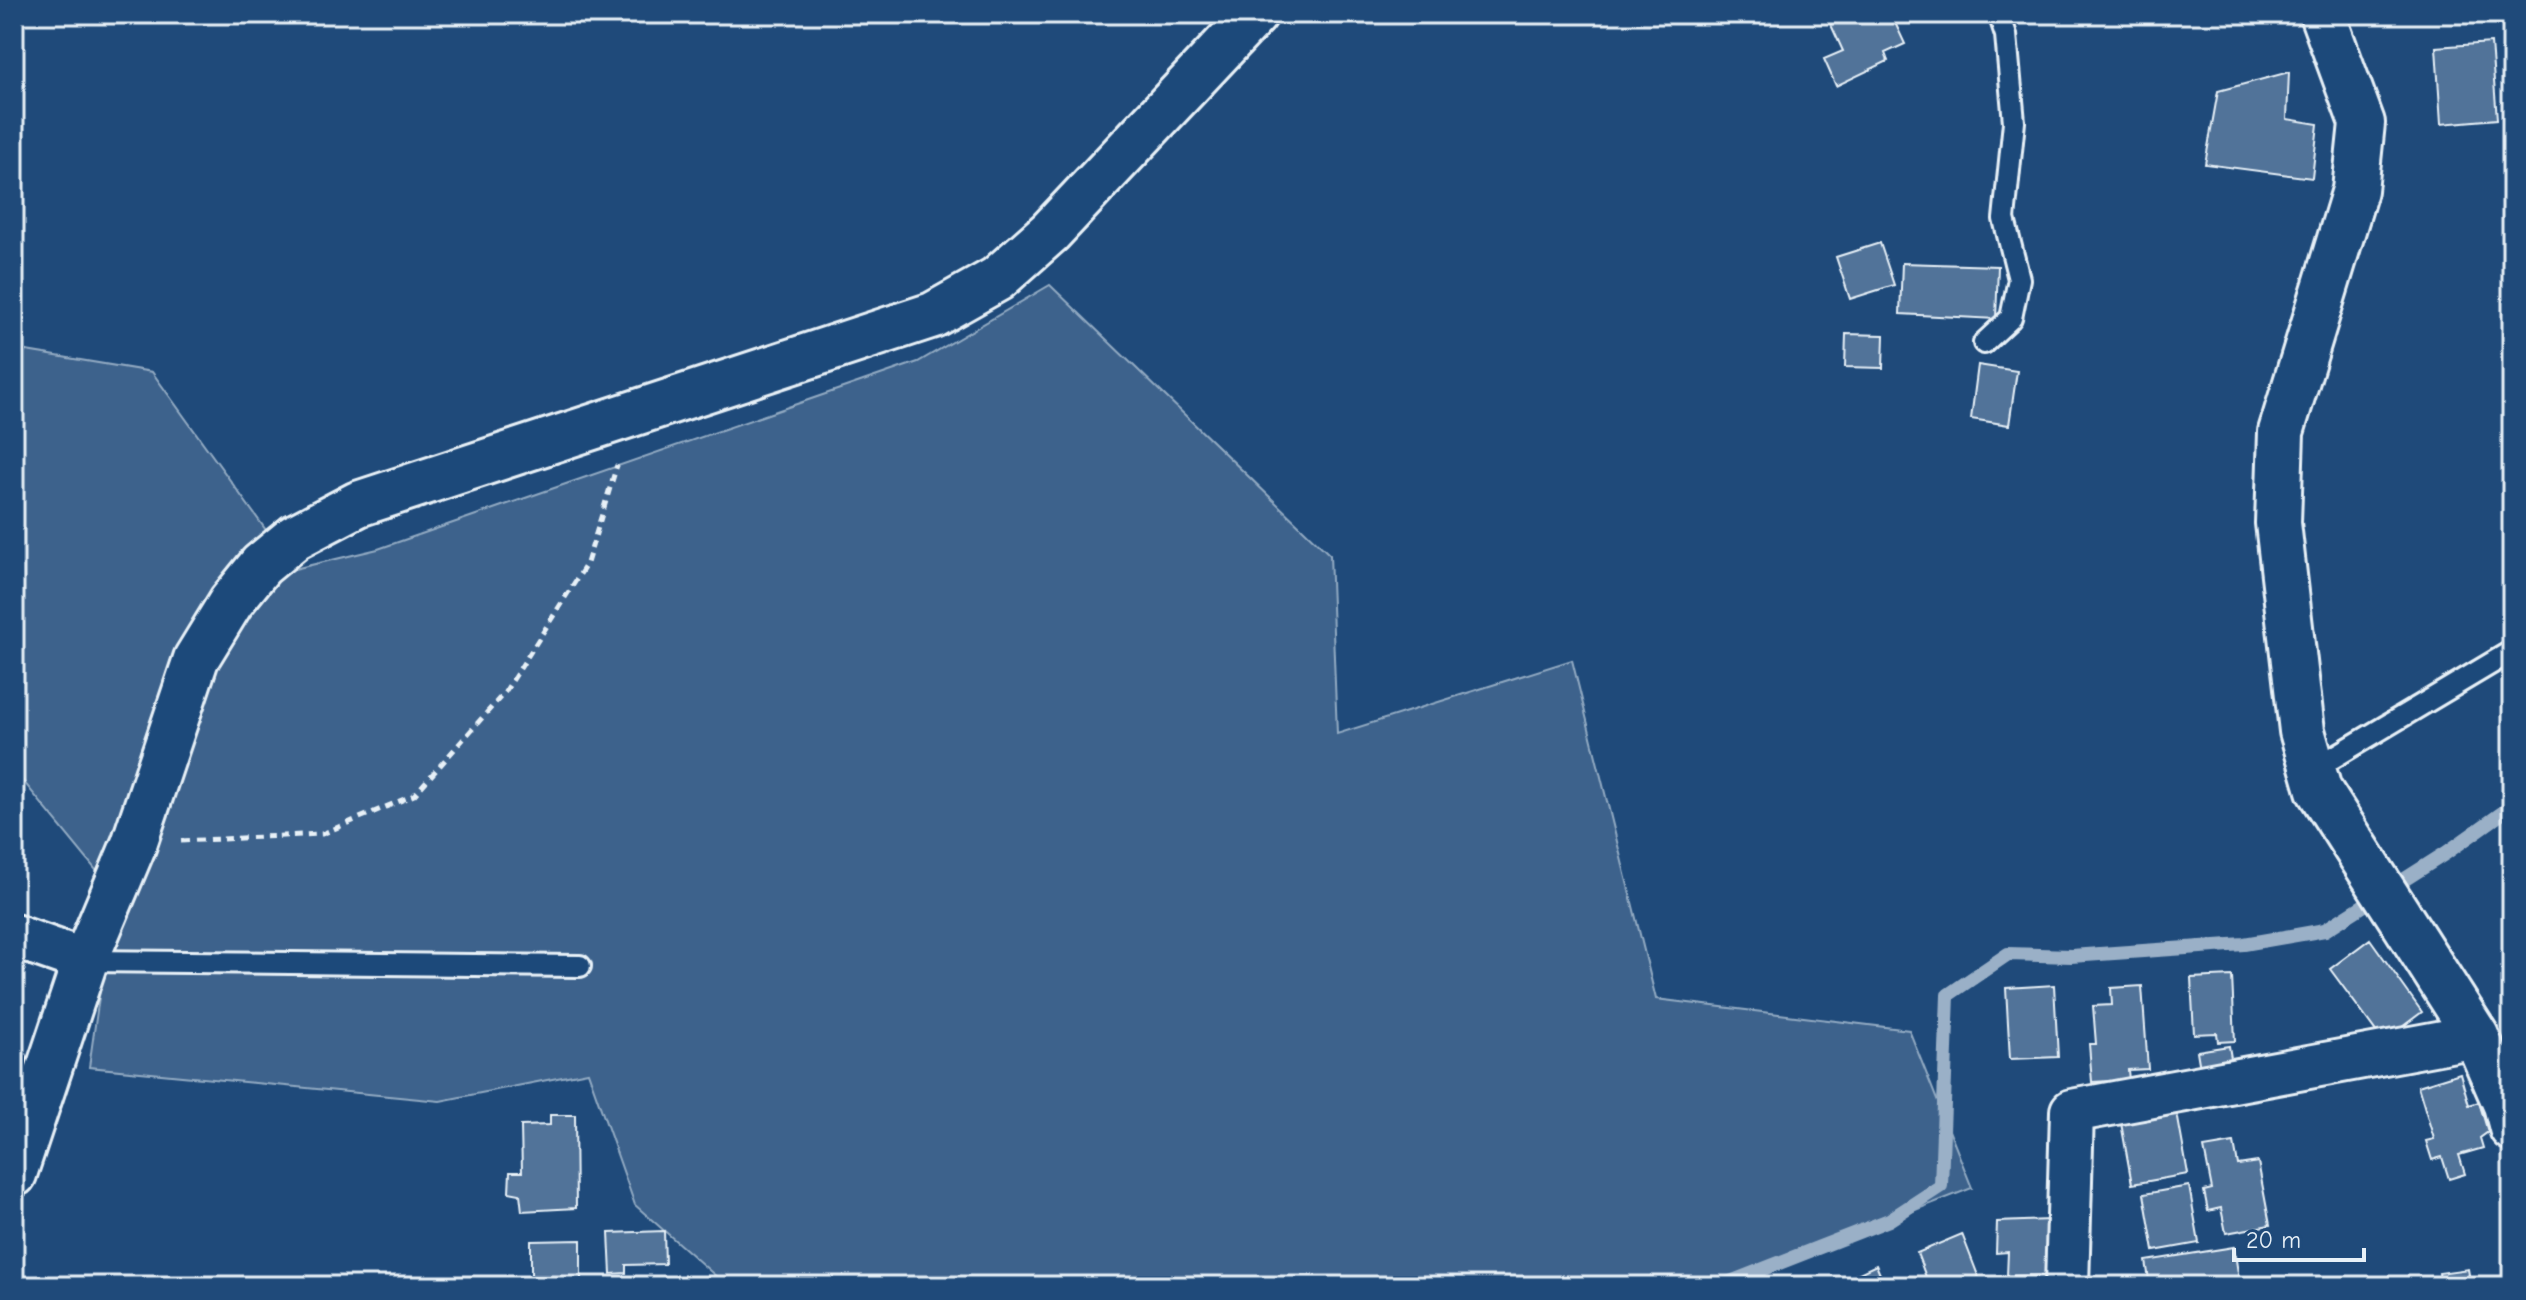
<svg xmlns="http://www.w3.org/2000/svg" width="2526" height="1300" font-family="'Comic Neue',sans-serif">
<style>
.green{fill:#3c628c;stroke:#92aac2;stroke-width:2}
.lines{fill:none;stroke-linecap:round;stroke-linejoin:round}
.stream{stroke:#9ab0c7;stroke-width:14}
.building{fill:#517399;stroke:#e8f1f8;stroke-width:2}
.service-casing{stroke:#e8f1f8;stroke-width:26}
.minor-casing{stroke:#e8f1f8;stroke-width:48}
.tertiary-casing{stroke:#e8f1f8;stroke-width:50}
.path{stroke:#e8f1f8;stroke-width:5;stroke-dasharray:8 6;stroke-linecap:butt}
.service{stroke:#1f4a7a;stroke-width:20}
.minor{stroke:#1f4a7a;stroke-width:42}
.tertiary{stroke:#1f4a7a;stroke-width:44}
</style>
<rect width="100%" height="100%" fill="#1f4a7a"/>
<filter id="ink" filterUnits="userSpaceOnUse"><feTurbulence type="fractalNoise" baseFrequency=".0125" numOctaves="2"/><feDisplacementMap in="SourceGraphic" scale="16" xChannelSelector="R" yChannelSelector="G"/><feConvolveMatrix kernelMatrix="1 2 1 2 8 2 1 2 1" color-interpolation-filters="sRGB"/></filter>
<g filter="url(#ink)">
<path class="green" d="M1050,285l280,270 7,179 235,-74 84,339 253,31 63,158 -252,98h-993l-92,-81 -47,-133 -148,29 -351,-34 25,-175 -100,-122v-372l6,-48 132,22 142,197 84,-20 540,-187z"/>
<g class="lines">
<path class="stream" d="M1720,1286l169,-66 52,-34 7,-191 60,-41 63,2 173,-12 81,-14 121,-77 66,-47"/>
</g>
<path class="building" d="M1826,14h65l14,30 -20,9 3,8 -52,25 -12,-27 19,-8z
M2491,43l6,76 -56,5 -5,-77z
M2289,72l-2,47 31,5 -6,54 -107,-14 13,-73z
M1880,243l14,42 -44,14 -14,-42z
M1902,263l96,3 -2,53 -96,-5z
M1846,334l38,1 -1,33 -38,-1z
M1978,365l39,6 -8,54 -38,-6z
M2370,939l52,73 -39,29 -53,-72z
M2232,976l3,65 -17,1 -1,-9 -23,1 -3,-56z
M2054,985l4,72 -48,2 -4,-71z
M2142,986l6,83 -20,1 1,10 -37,2 -3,-38h7l-3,-38 19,-1 -1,-17z
M2229,1046l3,18 -32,5 -3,-18z
M2460,1073l9,32 10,-3 9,30 -8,6 3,10 -24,7 6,19 -16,5 -7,-22 -10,3 -6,-19 8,-2 -16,-53z
M2177,1113l11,61 -56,10 -11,-61z
M550,1115h25l1,93 -54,3 -2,-17 -11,-2 1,-20h12l-1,-46 29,-1z
M2234,1143l4,22 20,-3 12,63 -44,8 -5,-25 -13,3 -4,-20 8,-2 -8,-41z
M2189,1186l10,57 -45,8 -10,-57z
M2049,1220l4,55 -46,1 1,-24 -12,1 1,-31z
M664,1231l1,33 -39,1v8l-15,1 -2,-41z
M1962,1234l20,52h-47l-1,-4 -5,3 -12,-32z
M581,1240v43h-50v-42z
M2234,1247l6,39h-90l-4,-25z
M1876,1265l9,21h-53z
M2468,1269l3,17h-30l-2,-13z"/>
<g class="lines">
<g class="service-casing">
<path id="service" d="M1984,343l27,-25 8,-39 -15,-60 10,-97 -8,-87 -7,-21
M2314,769l198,-118
M85,961l495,5"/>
</g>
<g class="minor-casing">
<path id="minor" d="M14,936l71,25
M2067,1286l5,-175 404,-75"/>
</g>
<g class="tertiary-casing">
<path id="tertiary" d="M2322,14l40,109 -7,67 -74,242 -3,91 24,208 17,59 157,246 30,69 6,23
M14,1174l71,-213 49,-117 62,-185 35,-57 30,-37 34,-28 63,-33 575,-189 64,-36 53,-47 205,-218"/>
</g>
<path class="path" d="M181,841l141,-7 92,-39 91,-103 82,-129 30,-98"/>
<use href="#service" class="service"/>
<use href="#minor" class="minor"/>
<use href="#tertiary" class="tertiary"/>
</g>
</g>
<rect width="2526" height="1300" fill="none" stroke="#1f4a7a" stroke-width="48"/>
<rect x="24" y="24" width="2478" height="1252" fill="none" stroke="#e8f1f8" stroke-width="3" filter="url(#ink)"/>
<path d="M2234 1248v12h130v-12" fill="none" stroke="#e8f1f8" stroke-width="4"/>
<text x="2246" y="1248" font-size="24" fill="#e8f1f8" stroke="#1f4a7a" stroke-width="6" paint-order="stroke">20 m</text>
</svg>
